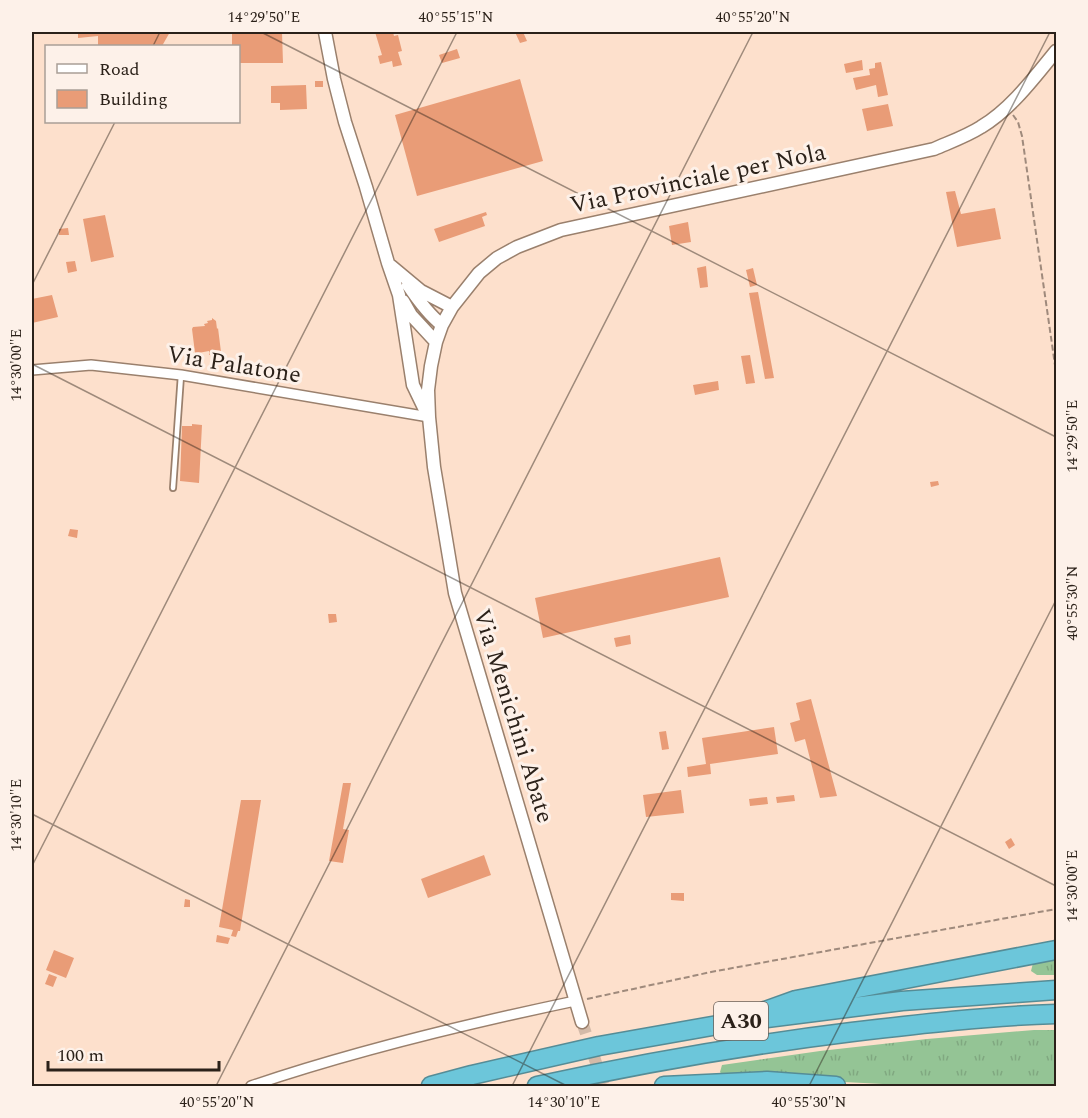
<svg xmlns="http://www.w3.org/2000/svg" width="1088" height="1118" font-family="Spectral,serif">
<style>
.grass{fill:url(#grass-tufts)}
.building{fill:#e99c77}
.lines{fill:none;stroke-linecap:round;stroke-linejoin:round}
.tertiary-tunnel{stroke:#d3baa8;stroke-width:12;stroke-dasharray:12 6;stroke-linecap:butt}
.service-casing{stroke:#9a806d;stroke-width:8}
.minor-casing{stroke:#9a806d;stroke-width:12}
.tertiary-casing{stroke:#9a806d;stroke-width:15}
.motorway-casing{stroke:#558c96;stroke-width:21}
.path{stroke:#9f8a7c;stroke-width:2;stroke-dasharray:6 3;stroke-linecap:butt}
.service{stroke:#fff;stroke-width:4.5}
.minor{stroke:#fff;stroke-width:9}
.tertiary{stroke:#fff;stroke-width:12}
.motorway{stroke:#6cc6da;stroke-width:18}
.ticks{fill:none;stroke:#2b2119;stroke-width:1.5;stroke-opacity:0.45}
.labels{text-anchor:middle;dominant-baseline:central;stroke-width:6;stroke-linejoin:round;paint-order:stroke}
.shield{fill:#fdf1e9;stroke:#6a5f57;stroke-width:1.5}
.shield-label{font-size:22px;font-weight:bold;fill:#2b2119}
.street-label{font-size:24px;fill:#2b2119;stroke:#fdf1e9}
.neatline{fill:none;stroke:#2b2119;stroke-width:2}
.ticks-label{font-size:15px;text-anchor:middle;fill:#2b2119}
</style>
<defs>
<pattern id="grass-tufts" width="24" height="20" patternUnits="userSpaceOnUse" patternTransform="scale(1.5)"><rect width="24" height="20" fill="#94c495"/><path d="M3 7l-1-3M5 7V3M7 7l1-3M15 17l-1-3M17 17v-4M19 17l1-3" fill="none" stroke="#80a880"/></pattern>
</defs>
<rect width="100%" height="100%" fill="#fde0cc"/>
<path class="grass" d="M1056,958v17h-19l-6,-4 2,-8z
M1034,1030h22v56h-134l-98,-5 -100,-4 -4,-5 2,-7 98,-14 107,-12z"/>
<path class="building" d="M78,32h92l-8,14h-64v-10l-20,2z
M232,32h50l1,31h-45v-17h-6z
M375,32h18l1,4 4,-1 4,16 -4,1 4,13 -9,2 -1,-6 -12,3 -2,-8 4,-1z
M515,32h8l4,9 -7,2z
M457,49l3,9 -18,5 -3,-8z
M862,60l1,10 -17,3 -2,-9z
M881,62l7,33 -10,2 -2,-12 -20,5 -3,-12 17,-3 -1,-6 6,-1v-5z
M520,79l23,82 -126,35 -22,-81z
M315,81h8v6h-8z
M306,85l1,24 -27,1v-7h-9v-17z
M888,104l5,22 -26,5 -5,-22z
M955,191l6,23 34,-6 6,31 -44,8 -11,-55z
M486,212l1,3 -5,2 3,9 -46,16 -5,-13z
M105,215l9,42 -23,5 -8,-43z
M688,222l3,20 -19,3 -3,-19z
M68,228l1,7h-10v-6z
M75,261l2,10 -9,2 -2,-11z
M706,266l2,21 -8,1 -3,-20z
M753,268l4,17 -7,2 -4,-17z
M758,292l16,86 -9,1 -16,-86z
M52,295l6,22 -26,6v-24z
M212,318l4,3 1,8 1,-1 3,24 -1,2 -11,1v-4l-11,2v2l-3,-2 -3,-24 1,-2 12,-1 -1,-2 4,-1 -1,-2 5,-1z
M750,355l5,28 -9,1 -5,-28z
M718,381l1,9 -24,5 -2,-10z
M192,424l10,1 -3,58 -19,-2 2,-55h10z
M938,481l1,4 -8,2 -1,-5z
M70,529l8,1 -1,8 -9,-2z
M720,557l9,40 -186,41 -8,-40z
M328,614h8l1,8 -8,1z
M630,635l1,9 -15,3 -2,-9z
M811,699l26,97 -17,2 -15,-59 -10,3 -5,-19 10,-3 -4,-17z
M774,727l4,27 -68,10 1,10 -23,3 -1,-10 19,-3 -4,-26z
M666,731l3,18 -7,1 -3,-18z
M343,783h8l-8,46 6,1 -6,33 -14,-2z
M681,790l3,23 -38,4 -3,-22z
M794,795l1,6 -18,2 -1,-6z
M767,797l1,7 -18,2 -1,-7z
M241,800h20l-21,131h-2l-2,6 -5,-1 2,-6 -14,-3z
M1011,838l4,7 -6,4 -4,-7z
M484,855l7,20 -63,23 -7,-19z
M671,893h13v8l-13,-1z
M185,899l5,1v7h-6z
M217,935l13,3 -2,6 -12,-2z
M54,950l20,8 -8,20 -20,-8z
M49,974l8,3 -4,10 -8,-3z"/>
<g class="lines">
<path class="tertiary-tunnel" d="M582,1022l22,64"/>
<g class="service-casing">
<path id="service" d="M173,488l8,-113"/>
</g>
<g class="minor-casing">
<path id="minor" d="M32,370l59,-5 90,10 248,42
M251,1086c106,-36 215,-62 324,-85"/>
</g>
<g class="tertiary-casing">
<path id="tertiary" d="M325,32l9,47 11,43 21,65 22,76 11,32 14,90 14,29
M391,266l30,25 31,16
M408,285c10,15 20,29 34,40
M403,301l8,14 25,27
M582,1022l-127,-429 -21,-126 -5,-50 -1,-27 3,-24 5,-24 6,-17 10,-18 27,-34 18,-15 20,-11 44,-17 373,-81c16,-7 33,-13 47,-22 30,-18 53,-49 75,-76"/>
</g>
<g class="motorway-casing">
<path id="motorway" d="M765,1011l31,-11 260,-50
M431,1086l41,-11 127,-29 136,-24 167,-21 154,-11
M537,1086c105,-23 209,-41 315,-54 68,-8 136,-16 204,-18
M664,1086l103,-5 69,5"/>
</g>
<path class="path" d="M1013,115l5,7 4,14 34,236
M587,999l124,-27 345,-63"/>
<use href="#service" class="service"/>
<use href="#minor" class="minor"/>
<use href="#tertiary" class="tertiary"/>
<use href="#motorway" class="motorway"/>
</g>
<path class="ticks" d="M261,32l795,405M153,46l7,-14M32,285l83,-163M32,364l1024,522M32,814l535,272M32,866l425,-834M216,1086l537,-1054M512,1086l538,-1054M809,1086l247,-486"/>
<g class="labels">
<rect class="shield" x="714" y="1002" width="54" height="38" rx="4.5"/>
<g class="shield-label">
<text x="741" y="1021">A30</text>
</g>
<g class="street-label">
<text transform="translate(698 179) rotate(-12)">Via Provinciale per Nola</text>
<text transform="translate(234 365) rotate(9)">Via Palatone</text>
<text transform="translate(513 716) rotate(73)">Via Menichini Abate</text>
</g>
</g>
<rect width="1088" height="1118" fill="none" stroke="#fdf1e9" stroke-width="66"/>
<rect x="45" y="45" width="195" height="78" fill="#fdf1e9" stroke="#a99e96" stroke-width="1.5"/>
<rect x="57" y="64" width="30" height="9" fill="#ffffff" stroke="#a99e96" stroke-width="1.5"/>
<text x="99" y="75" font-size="18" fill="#2b2119">Road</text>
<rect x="57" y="90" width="30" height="18" fill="#e99c77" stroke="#a99e96" stroke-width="1.5"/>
<text x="99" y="105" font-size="18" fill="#2b2119">Building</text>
<path d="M48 1061v9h171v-9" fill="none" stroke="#2b2119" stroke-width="3"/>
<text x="57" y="1061" font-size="18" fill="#2b2119" stroke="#fdf1e9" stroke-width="4.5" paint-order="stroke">100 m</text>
<rect x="33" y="33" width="1022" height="1052" class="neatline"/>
<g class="ticks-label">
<text x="264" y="22">14°29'50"E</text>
<text x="456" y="22">40°55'15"N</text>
<text x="753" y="22">40°55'20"N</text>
<text transform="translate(16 365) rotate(-90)" y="5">14°30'00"E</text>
<text transform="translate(1072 436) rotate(-90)" y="5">14°29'50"E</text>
<text transform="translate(1072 603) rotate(-90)" y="5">40°55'30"N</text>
<text transform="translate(16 815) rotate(-90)" y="5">14°30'10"E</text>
<text transform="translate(1072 886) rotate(-90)" y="5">14°30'00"E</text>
<text x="217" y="1107">40°55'20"N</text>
<text x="564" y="1107">14°30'10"E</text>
<text x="809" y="1107">40°55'30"N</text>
</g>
</svg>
